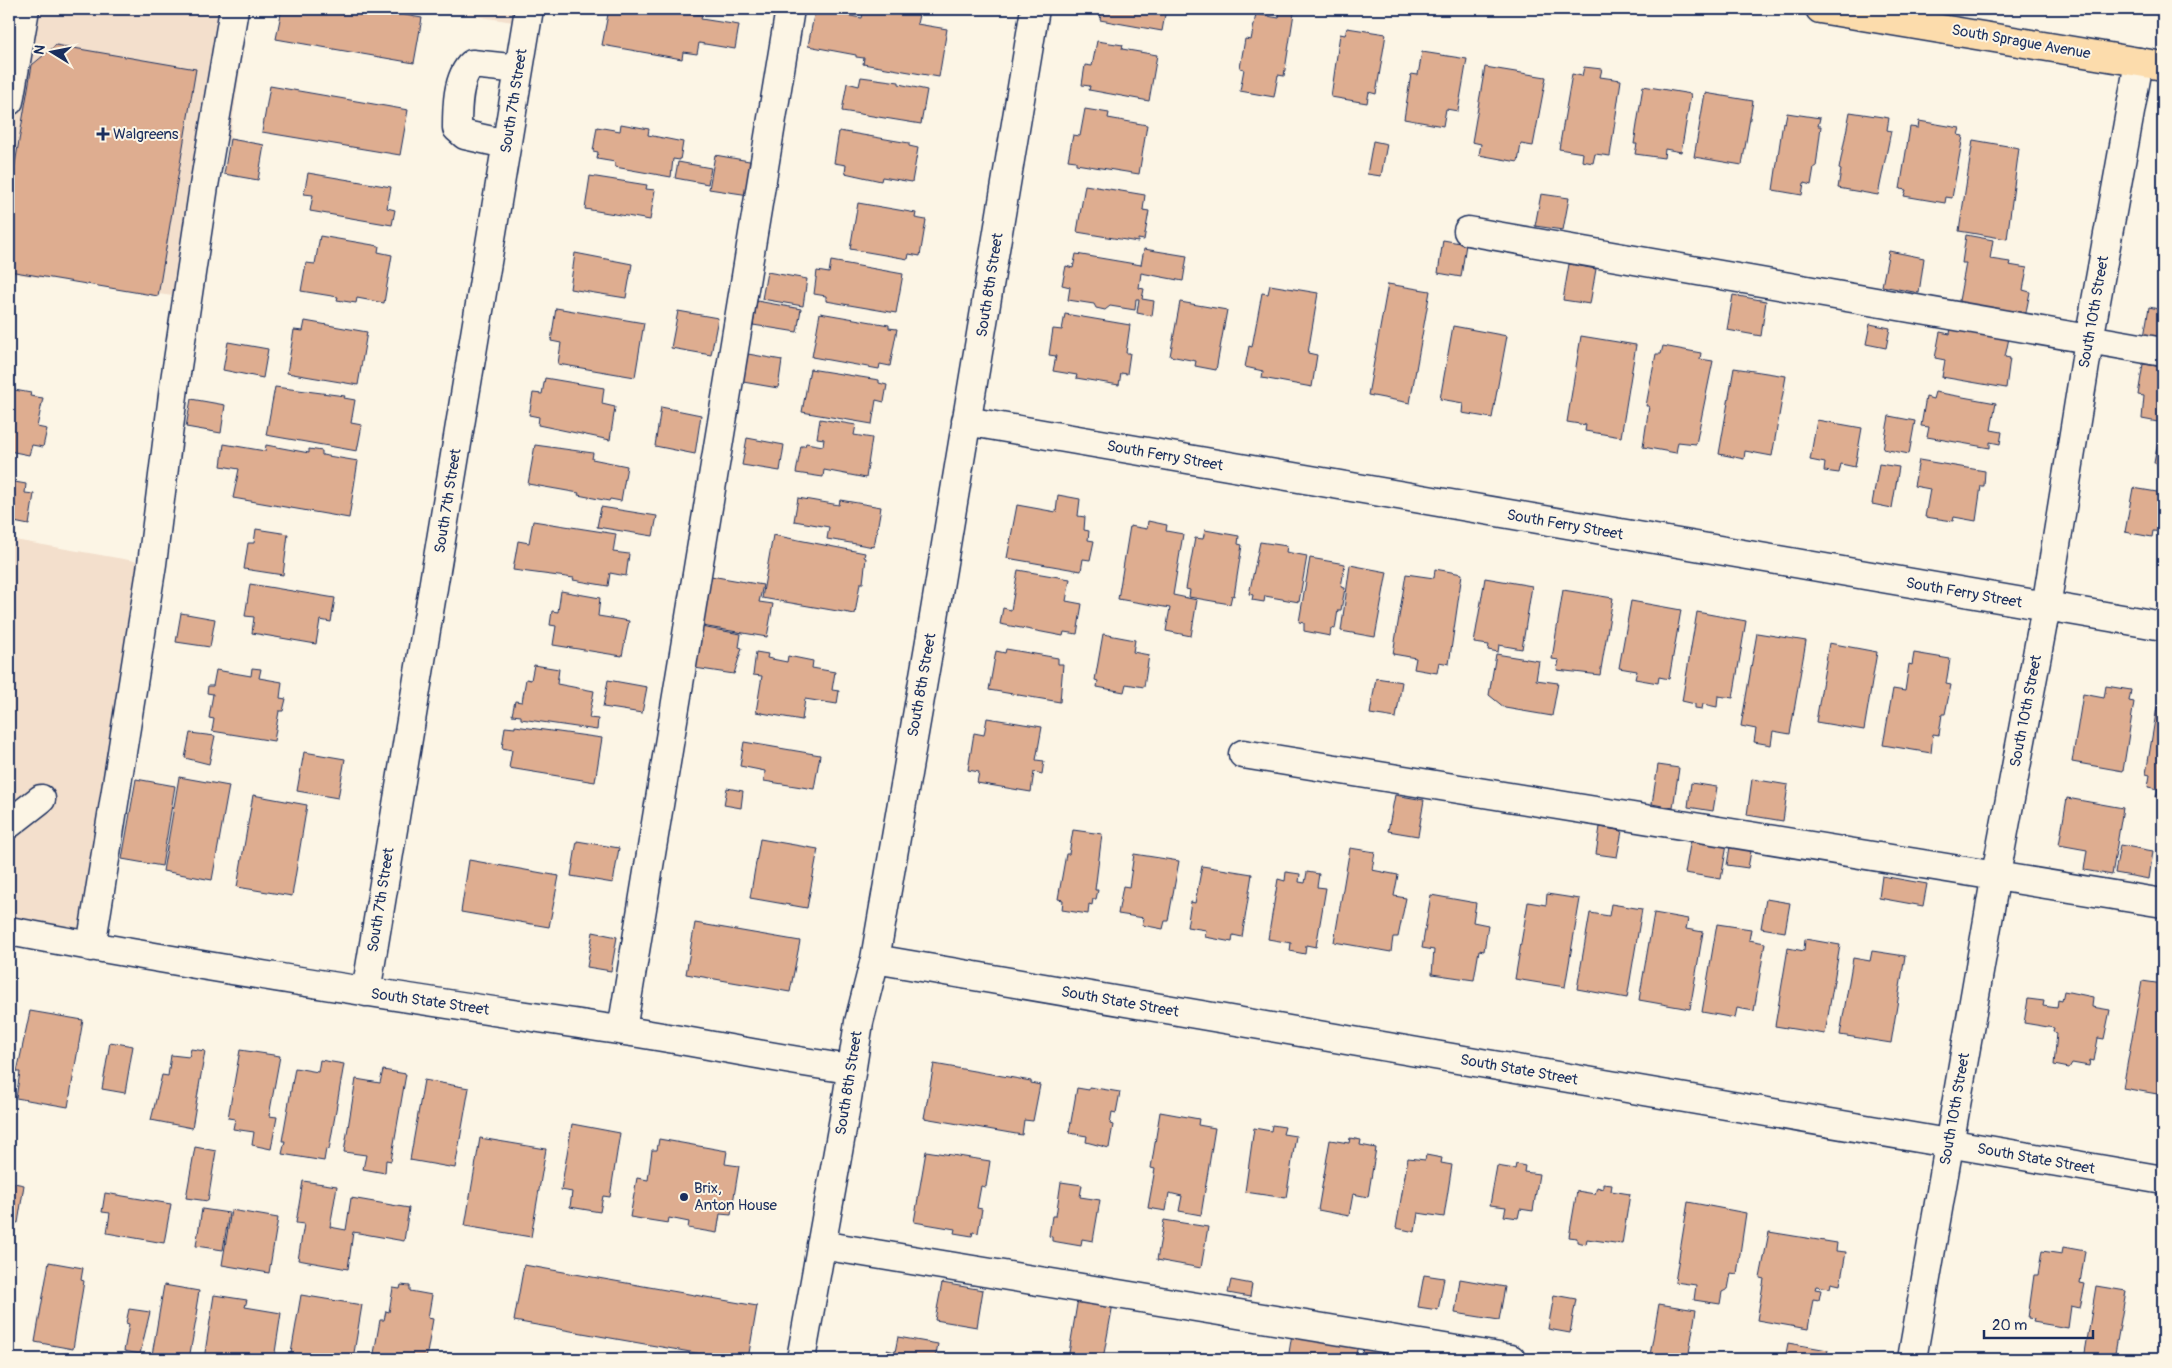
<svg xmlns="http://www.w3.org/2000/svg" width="2172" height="1368" font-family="Pangolin,sans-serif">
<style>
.built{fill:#f3dfcc}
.building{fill:#dead90;stroke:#1b2f5e}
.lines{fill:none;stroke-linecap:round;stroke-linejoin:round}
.minor-casing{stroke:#1b2f5e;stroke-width:31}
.major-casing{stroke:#1b2f5e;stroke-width:31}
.minor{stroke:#fcf5e5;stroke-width:28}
.major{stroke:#fcdcac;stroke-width:28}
.poi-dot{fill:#1b2f5e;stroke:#fcf5e5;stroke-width:2}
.labels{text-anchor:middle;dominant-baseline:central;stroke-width:4;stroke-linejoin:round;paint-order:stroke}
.street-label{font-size:15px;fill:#1b2f5e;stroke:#fcf5e5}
.poi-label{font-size:15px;fill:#1b2f5e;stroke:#fcf5e5;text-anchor:start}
</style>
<rect width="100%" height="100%" fill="#fcf5e5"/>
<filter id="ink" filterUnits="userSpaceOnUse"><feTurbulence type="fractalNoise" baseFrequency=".02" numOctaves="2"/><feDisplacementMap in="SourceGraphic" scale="10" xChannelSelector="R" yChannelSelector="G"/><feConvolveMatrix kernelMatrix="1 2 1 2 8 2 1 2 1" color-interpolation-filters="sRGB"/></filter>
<g filter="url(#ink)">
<path class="built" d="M9,9h240l-20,135 -17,-3 -25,157 -178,-25z
M432,9h97l-3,15z
M9,539l143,25 -61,383 -82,-16z"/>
<path class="building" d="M282,9h88l52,9 -8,45 -138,-24z
M609,9h54l39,6 -1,4 38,6 -4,24 -36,-6 -2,11 -14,-2 -1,7 -80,-14z
M864,9l56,1 -3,14 30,5 -8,48 -76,-13 1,-6 -8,-1v-2l-48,-9 7,-36 47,8z
M927,9h22l-1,3z
M1102,9h64l-4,22 -62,-11z
M1280,10l14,3 -10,63 -6,-1 -4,22 -34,-6 4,-22 -4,-1 5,-29 6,1 5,-26 23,4z
M1347,28l39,6 -10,60 -7,-2 -2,11 -36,-6 9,-63 5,1z
M1097,41l26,4 -1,4 35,6 -8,46 -60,-11 1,-4 -8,-1 3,-20 7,1z
M56,45l140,24 -38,227 -149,-25v-72l23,-134z
M1422,52l45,7 -9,52 -12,-2 -3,17 -39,-7 7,-45 7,1z
M1485,67l61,10 -13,69 -12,-2 -3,18 -39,-7 2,-11 -9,-2z
M1584,67l18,2 -2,8 21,3 -11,76 -15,-2 -2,9 -11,-2 1,-8 -24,-4 13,-75 10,2z
M861,77l38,5v2l28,6 -6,34 -79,-13 5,-28 12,3z
M270,86l138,24 -8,45 -138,-23z
M1643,86l48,8 -10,58 -16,-3 -1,9 -29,-4 2,-10h-3z
M1705,93l48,8 -11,64 -48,-8z
M1085,109l24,4 -1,5 39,7 -8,49 -63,-10v-3l-8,-1 5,-25 7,1z
M1850,112l39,6 -2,12 4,1 -13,64 -40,-7 3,-18 -2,-1z
M1787,113l33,5 -2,8h3l-5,41h-2l-3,18 -7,-2 -2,12 -29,-5 10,-68 2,1z
M1919,121l41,7 -2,7 5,1 -11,62 -6,-1 -1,6 -41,-7 2,-6 -6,-1 10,-62 8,1z
M621,124l28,5 -1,6 35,7 -3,18 -7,-1 -2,18 -56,-10v-5l-18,-3 1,-7 -5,-1 4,-24 23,4z
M839,131l70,12v3l9,2 -6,34 -30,-5 -1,4 -36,-8 1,-8 -12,-2z
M230,139l34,6 -6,35 -34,-6z
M1973,140l46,8 -12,91 -48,-8z
M1373,141l14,3 -6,32 -14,-2z
M715,155l40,7 -6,33 -40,-6z
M678,162l33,6 -3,16 -33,-6z
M308,173l83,14 -4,21 8,2 -3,15 -82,-14 3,-16 -9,-1z
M590,176l57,9 -1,4 9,1 -5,30 -65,-11z
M1085,185l60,10 -2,15 6,1 -5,29 -6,-1v3l-61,-10z
M1541,194l28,4 -6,32 -28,-4z
M858,203l58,10 -1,5 11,2 -6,36 -11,-2 -1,5 -58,-10z
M1966,235l27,5 -3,19 20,3 -1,3 18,3 -4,22 7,2 -5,25 -67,-11 8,-43h-4z
M320,236l59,10 -1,6 14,3 -8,48 -27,-5 -1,5 -19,-3 1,-3 -37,-6 5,-28 9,1z
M1443,240l23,4 -5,33 -23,-4z
M1144,249l43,7 -4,25 -42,-8 -2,15 5,1 -2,10 12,2 -2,15 -15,-3 2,-14h-3l-1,11 -25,-4 -5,4 -9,-2 -2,-4 -26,-4 2,-13 -8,-2 4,-19 7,2 3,-14 65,11z
M1889,251l35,7 -5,35 -37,-7z
M575,253l57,11 -6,34 -56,-9z
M831,261l72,13 -7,39 -70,-12v-5l-12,-2 3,-23 12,2z
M1569,264l27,5 -6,35 -27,-4z
M767,272l40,7 -4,27 -41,-7z
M1388,284l42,7 -20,112 -42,-8z
M1270,285l48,8 -10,60 9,2 -5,32 -50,-9 1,-7 -18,-4 4,-21 3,1 10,-54 6,1z
M1733,295l33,6 -5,35 -34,-6z
M757,301l44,8 -4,23 -44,-7z
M1180,302l47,8 -11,60 -21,-4 1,-5 -26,-5z
M2149,307l14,3v30l-19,-3z
M556,308l88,15 -9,54 -77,-13 3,-21 -10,-2z
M678,311l40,7 -7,37 -40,-7z
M820,313l69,12v3l8,1 -7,37 -10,-2 -1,5 -67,-12z
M1065,314l65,11 -4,28h4l-3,21 -6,-1 -2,12 -43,-7 1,-3 -24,-4 3,-15 -7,-1 4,-26 9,1z
M305,321l62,11 -9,53 -71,-12 7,-43 9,1z
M1870,324l20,4 -4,20 -20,-4z
M1453,326l54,10 -15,82 -30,-5 1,-10 -23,-4z
M1951,328l58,10 -4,19 5,1 -4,30 -64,-11 3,-17 -10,-2 5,-26 10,2z
M1581,336l55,9 -15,92 -36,-6 1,-6 -19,-3z
M228,342l40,7 -5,29 -40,-8z
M1663,346l38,7 -1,6 13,2 -17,83 -18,-2 -2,11 -33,-6 6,-41h-3l5,-27 5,-25h5z
M748,354l34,6 -4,28 -35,-6z
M2143,364l20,3v56l-21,-4 2,-23 -6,-1z
M1734,368l52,8 -14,80 -27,-5 -1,8 -25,-5z
M810,369l69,11v3l8,2 -3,17 -8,-2 -4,24 -70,-12z
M545,378l59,10 -2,16 13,3 -5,33 -72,-15 1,-8 -10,-2 4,-22 9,1z
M275,387l70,9 -1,2 11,2 -4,23 11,2 -5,26 -91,-16z
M9,389l22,4 -1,3 13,2 -6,29 10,2 -4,18 -11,-2 -3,10 -20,-4z
M1935,392l61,11 -5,27 11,2 -2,12 -10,-2v6l-63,-11 2,-10 -8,-1 5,-29 7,2z
M191,399l34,6 -4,28 -35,-6z
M661,407l40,8 -6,39 -40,-8z
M1889,416l26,5 -6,33 -26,-5z
M820,419l36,6 -2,10 18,3 -6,40 -42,-8 -1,7 -27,-4 5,-27h4l1,-3 17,3 1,-7 -7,-1z
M1817,420l45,8 -7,39 -14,-3 -2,9 -15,-2 1,-8 -15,-3z
M747,438l37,7 -4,26 -38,-6z
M2158,442l5,1v21l-9,-1z
M224,444l41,7 1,-6 43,8v-4l13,2v4l36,6 -9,57 -116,-20 6,-29 -18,-3z
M535,445l58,8 -1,6 35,7 -6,35 -11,-2 -1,2 -31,-6 1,-2 -51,-9z
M1919,460l66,11 -1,15h-3l-5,35 -22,-4 -1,4 -28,-4 5,-28 -16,-3z
M1879,464l20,3 -7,41 -20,-4z
M9,481l17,3 -1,9 9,1 -5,31 -20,-4z
M2133,488l30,5v39l-10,-1 -1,6 -27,-5z
M1058,495l22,4 -2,17 7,1 -1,13 5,1 -1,9 6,1 -4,19 -7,-1 -2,12 -74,-13 10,-53 39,7z
M798,498l41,7 1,-5 41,7 -7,40 -47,-8 2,-12 -35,-6z
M601,507l56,9 -4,20 -56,-9z
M533,521l83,13 -3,18 16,2 -3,22 -16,-3 -2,13 -35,-6 1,-2 -61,-8 5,-29 11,2z
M1148,521l19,4 -1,6 17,3 -10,61 24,5 -6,36 -25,-5 4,-23 -52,-9 12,-73 17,3z
M256,529l32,5 -5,41 -39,-6 4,-26h6z
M1205,530l34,6 -1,8 4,1 -8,51 -2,-1 -2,9 -41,-7 1,-7 -4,-1 9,-51 8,1z
M773,535l92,18 -1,4 2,1 -3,25h-3l-5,31 -93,-16z
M1260,542l27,4 -1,6 21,4 -8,46 -34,-6 -1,6 -12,-2 1,-5 -4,-1z
M1310,558l35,6 -4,23 4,1 -4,22h-3l-3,19 -4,-1 -1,8 -26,-5v-8l-5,-1z
M1350,565l37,7 -12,65 -34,-6z
M1435,569l27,5 -13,90 -10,-2 -2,11 -23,-4 2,-11 -23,-4 13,-80 28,4z
M1018,570l52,9 -4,22 16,3 -5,30 -13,-2 -1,4 -63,-12 3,-16 8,2z
M705,575l58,10 -4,17 14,2 -6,33 -71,-12z
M1485,578l47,8 -10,63 -23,-4 -1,7 -10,-2 1,-5 -15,-2z
M250,584l85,14 -4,24 -11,-2 -4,24 -64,-11 2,-16 -9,-1z
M1563,590l50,8 -13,77 -43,-5 2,-10 -7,-1z
M561,591l39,7 -2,18 31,5 -7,35 -69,-11 3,-19 -6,-1 2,-14 6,1z
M1631,601l50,9 -12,69 -10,-2 -1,6 -23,-4 2,-8 -18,-3z
M1697,612l49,9 -13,77 -15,-2 -1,11 -14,-3 -1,5 -7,-1v-4l-13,-3z
M181,613l34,6 -5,28 -34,-5z
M695,626l46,8 -2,13 3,1 -8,26 -46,-7z
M1757,633l49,8 -16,93 -17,-3 -2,14 -17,-3 2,-13 -15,-3z
M1103,634l32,6 -2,12 16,3 -5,32 -18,-3 -2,8 -27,-5 1,-6 -3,-1z
M1829,643l48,9 -13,78 -48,-8z
M1006,649l52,9v6h5l-3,38 -71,-12 7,-39 9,2z
M756,652l12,2 -1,4 20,4 1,-6 25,5 -1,7 23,4 -3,18 7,1 -2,13 -32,-5 -3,21 -46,-8 6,-36 -9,-1z
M1914,653l36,6 -4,25 5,1 -6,29h-3l-3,21 -6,-1 -2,19 -48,-8 10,-56 12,2 4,-27 3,1z
M1496,654l43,7 -3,19 22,3 -6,33 -47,-8 -16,-13z
M534,665l25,4 -2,15 37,7 -5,27 9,1 -1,11 -76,-11v-3l-9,-1 3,-14 7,1 4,-23 5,1z
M252,668l9,1 -2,9 23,4 -2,16 6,1 -3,12h-4l-5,30 -62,-10 2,-12 -5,-1 4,-24 -6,-1 1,-7h5l3,-16 35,6z
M1376,678l26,4 -6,36 -26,-4z
M608,680l39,7 -5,26 -39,-6z
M2106,686l25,4 -2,11 5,1 -11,69 -51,-9 11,-68 21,4z
M2162,700l1,1v97l-7,-1 2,-8 -10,-2 2,-12 -4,-1 11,-67 3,1z
M987,718l55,9 -6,33 8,1 -2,13 -8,-2 -3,20 -54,-9 2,-11 -11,-2 6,-37 10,2z
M515,726l87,12 -7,44 -86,-14 3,-18 -10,-2 3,-21 10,1z
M190,733l25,3 -6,28 -24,-6z
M744,742l76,13 -6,34 -50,-8 1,-10 -25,-5z
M304,752l41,7 -7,39 -41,-7z
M1658,765l21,3 -6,40 -21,-4z
M179,777l50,9 -17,94 -49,-9z
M136,779l39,7 -13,80 -40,-7z
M1752,779l36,6 -5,36 -36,-6z
M1691,783l26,4 -4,24 -25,-4z
M727,788l16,3 -2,17 -17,-3z
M253,795l54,10 -15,91 -55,-9z
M1395,795l29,5 -6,36 -30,-5z
M2067,798l56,10 -11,67 -28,-5 3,-20 -28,-5z
M1600,827l22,4 -5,26 -21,-3z
M1073,830l29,4 -7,56h3l-2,9h-3l-1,6 -3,-1 -1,10 -26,-4 1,-10 -5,-1 8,-45h3z
M760,839l58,10 -11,59 -57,-10z
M1691,839l36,6 -6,34 -36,-6z
M577,841l42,7 -6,35 -42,-7z
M2120,845l33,6 -4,28 -34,-6z
M1730,847l21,4 -3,17 -21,-3z
M1350,848l25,4 -3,18 26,5 -4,21 12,2 -8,39h-5l-2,15 -57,-10z
M1134,854l45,7 -11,60h-3l-2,8 -21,-4 2,-7 -26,-4 5,-28 6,1z
M469,860l90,16 -10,51 -88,-15z
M1202,866l50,8 -10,63 -9,-2 -1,7 -27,-5 1,-7 -19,-3 4,-25 4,1z
M1286,872l14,2 -1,8 6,1 2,-11 12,2 -2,13 9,1 -10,59 -10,-2 -1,9 -15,-3 1,-8 -23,-4 10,-60 7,2z
M1882,876l45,8 -4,22 -44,-8z
M1547,894l33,5 -15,88 -50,-8 13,-77 18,3z
M1431,895l45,8 -3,19 15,3 -4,26 -5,-1 -5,30 -42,-6 2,-24 -12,-2z
M1766,899l24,4 -5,29 -24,-4z
M1611,904l31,5 -15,89 -50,-9 13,-76 19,3z
M1654,913l34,6 -2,10 17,3 -13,77 -51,-9z
M695,923l105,18 -10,51 -104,-18z
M1717,924l34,5 -2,11 16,3 -11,68 -17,-3 -2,10 -33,-6z
M593,932l24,5 -6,34 -24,-4z
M1805,939l35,6 -15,89 -50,-8 13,-78 16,3z
M1872,951l33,5 -14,87 -51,-8 13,-77 17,3z
M2142,981l21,3v111l-40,-7z
M2064,991l29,6 -1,10 18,3 -6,29 -6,-1 -4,23 -4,-1 -1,6 -17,-3 -3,5 -15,-3 3,-32 -4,-1 1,-4 -30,-5 4,-24 16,2 -1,5 14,2 1,-8 4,1z
M30,1011l53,9 -15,87 -52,-9 4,-26h-3z
M110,1042l23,4 -8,47 -23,-4z
M191,1049l14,2 -13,77 -41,-8 11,-45 6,1 3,-21 18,2z
M240,1050l40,6 -11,60 8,1 -6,32 -19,-4 2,-13 -21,-3 2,-10 -7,-1z
M320,1060l24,4 -15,86 -3,-1 -2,12 -42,-7 3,-13h-3l13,-73 23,4z
M934,1064l97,17v2l9,2 -7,36 -9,-1 -2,15 -98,-17z
M383,1070l23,4 -15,87 -5,-1 -1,13 -22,-4 3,-14 -22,-3 12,-73 24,4z
M424,1080l45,8 -14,80 -45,-8z
M1089,1087l31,5 -4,21 -4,-1 -2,12 3,1 -4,23 -23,-6 1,-6 -18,-3 8,-45 12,2z
M1160,1112l39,7 -1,6 17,3 -14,87 -22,-4 3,-15 -13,-3 -3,18 -18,-3 7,-39 -4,-1z
M572,1124l48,9 -10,64 -7,-1 -3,16 -30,-5 2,-15 -11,-2z
M1272,1125l13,2 -2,7 13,2 -10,62 -41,-6 9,-64 17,3z
M480,1138l66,11 -15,88 -66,-11z
M1350,1138l11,2 -1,5 16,3 -8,49 -15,-3 -4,22 -31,-6 12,-70 19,3z
M659,1139l68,12 -2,13 14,2 -8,49 -11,-1 -3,19 -29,-5 1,-6 -20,-4 -1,5 -38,-6 7,-39 11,2 4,-30h5z
M195,1147l21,4 -8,50 -22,-3z
M926,1151l64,10 -4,26 -5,-1 -4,22 5,1 -4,24 -5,-1 -1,4 -18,-3 1,-4 -41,-7z
M1426,1155l16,3 -1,5 11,2 -8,52 -26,-4 -3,19 -19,-4 12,-70 17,2z
M1516,1164l9,2 -1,6 15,2 -6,37 -13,-2 -2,9 -14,-2 2,-9 -16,-2 7,-39 18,3z
M303,1181l34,5 -7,41 16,3 5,-32 58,10 -5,33 -51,-9 -5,37 -50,-9 6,-36 -8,-1z
M9,1182l15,3 -6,38 -9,-2z
M1061,1182l21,3 -2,12 20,3 -7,41 -11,-2 -1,7 -29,-5v-4l-3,-1 3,-20h4z
M1603,1184l9,1 -1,6 19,3 -8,50 -35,-5 -1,5 -9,-2v-4l-8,-1 8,-46 18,3 2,-7 6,2z
M105,1193l66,11 -7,39 -57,-10 3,-20 -8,-1z
M1688,1202l58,11 -9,61 -6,-1 -3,16 -6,3 -2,12 -26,-4 2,-15 -21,-3z
M202,1209l27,4 -6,37 -27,-4z
M231,1210l47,8 -9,55 -47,-8z
M1164,1220l44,7 -7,41 -44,-8z
M1769,1232l68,11 -1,8 10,1 -6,33 -9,-2 -1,5 -14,-2 -1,3 6,1 -2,10 -6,-1 -5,30 -51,-9 7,-41 -4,-1z
M2063,1247l22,4 -5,32 5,1 -5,24 -9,-2 -3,22 -35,-6 1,-3 -6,-1 6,-43h4l4,-24 20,3z
M49,1262l34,6 -2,12 3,1 -11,68 -38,-7z
M524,1265l233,41 -9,53h-18l-216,-38z
M1424,1275l20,3 -6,32 -20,-3z
M1460,1279l45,8 -6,33 -44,-7z
M1231,1280l21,4 -2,13 -22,-4z
M942,1283l41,7 -6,37 -42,-7z
M164,1285l35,6 -3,18h2l-9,50 -37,-4z
M401,1285l9,1v5l22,4 -4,23 5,1 -7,40h-53l7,-39h4l2,-9 3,1 4,-24 7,1z
M2096,1286l30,5 -12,68h-30z
M214,1295l33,5 -2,7 36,6 -7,46h-70z
M301,1295l61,10 -9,54h-63z
M1554,1295l22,4 -6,34 -22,-4z
M1078,1298l35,6 -10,55h-35z
M1659,1304l37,6 -8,49 -38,-4z
M129,1309l21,3 -10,42 -16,-3 5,-27 -3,-1z
M1292,1334l66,11 -3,14h-67z
M898,1337l40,7 -3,15h-50l2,-9 8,2z
M1788,1343l40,7 -2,9h-41z
M1363,1348l38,7v4h-40z
M1994,1355l26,4h-27z"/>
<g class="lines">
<g class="minor-casing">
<path id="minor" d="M9,101l16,-92
M506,144l-41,-9 -8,-7c0,-19 0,-51 15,-64l47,5
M1468,231l695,121
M966,421l1197,205
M1243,754l920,149
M9,824l32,-25
M9,931c202,38 406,68 609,99 78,11 155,29 233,39
M91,947l61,-383 22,-177 30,-201 30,-177
M875,959l1288,221
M366,992l163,-983
M622,1030l168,-1021
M821,1245l690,114
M801,1359l43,-241 15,-96 16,-63 56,-324 104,-626
M1912,1359l84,-485 50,-267 43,-267 50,-278"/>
</g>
<g class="major-casing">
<path id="major" d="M1820,9l343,57"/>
</g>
<use href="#minor" class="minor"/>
<use href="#major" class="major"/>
</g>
</g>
<g class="poi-dot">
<path d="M100.5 126.5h5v5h5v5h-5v5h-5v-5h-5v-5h5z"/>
<circle cx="684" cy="1197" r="5"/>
</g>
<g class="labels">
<g class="street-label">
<text transform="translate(2021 42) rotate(10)">South Sprague Avenue</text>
<text transform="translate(514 101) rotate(-81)">South 7th Street</text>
<text transform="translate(990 285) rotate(-81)">South 8th Street</text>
<text transform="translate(2094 312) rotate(-80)">South 10th Street</text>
<text transform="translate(1165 456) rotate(10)">South Ferry Street</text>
<text transform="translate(448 501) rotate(-81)">South 7th Street</text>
<text transform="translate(1565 525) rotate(10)">South Ferry Street</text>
<text transform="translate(1964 593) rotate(10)">South Ferry Street</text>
<text transform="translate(922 685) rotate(-80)">South 8th Street</text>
<text transform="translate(2026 711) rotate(-79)">South 10th Street</text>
<text transform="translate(381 900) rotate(-81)">South 7th Street</text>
<text transform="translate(430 1002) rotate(8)">South State Street</text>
<text transform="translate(1120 1002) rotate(10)">South State Street</text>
<text transform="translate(1519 1070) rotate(10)">South State Street</text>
<text transform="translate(849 1083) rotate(-81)">South 8th Street</text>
<text transform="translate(1955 1109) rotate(-80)">South 10th Street</text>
<text transform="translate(2036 1159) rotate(10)">South State Street</text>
</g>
<g class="poi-label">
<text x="113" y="134">Walgreens</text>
<text x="694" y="1188">Brix,<tspan x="694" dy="17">Anton House</tspan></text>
</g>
</g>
<rect width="2172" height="1368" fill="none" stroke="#fcf5e5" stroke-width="30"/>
<rect x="15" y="15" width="2142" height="1338" fill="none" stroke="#1b2f5e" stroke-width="2" filter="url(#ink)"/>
<g transform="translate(52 52) rotate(280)" stroke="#fcf5e5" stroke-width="4" paint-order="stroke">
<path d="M0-4L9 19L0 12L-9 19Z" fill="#1b2f5e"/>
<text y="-8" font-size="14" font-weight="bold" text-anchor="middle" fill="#1b2f5e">N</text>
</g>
<path d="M1984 1330v8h109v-8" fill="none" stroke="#1b2f5e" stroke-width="2.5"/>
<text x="1992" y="1330" font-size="15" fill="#1b2f5e" stroke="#fcf5e5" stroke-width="4" paint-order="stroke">20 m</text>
</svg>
